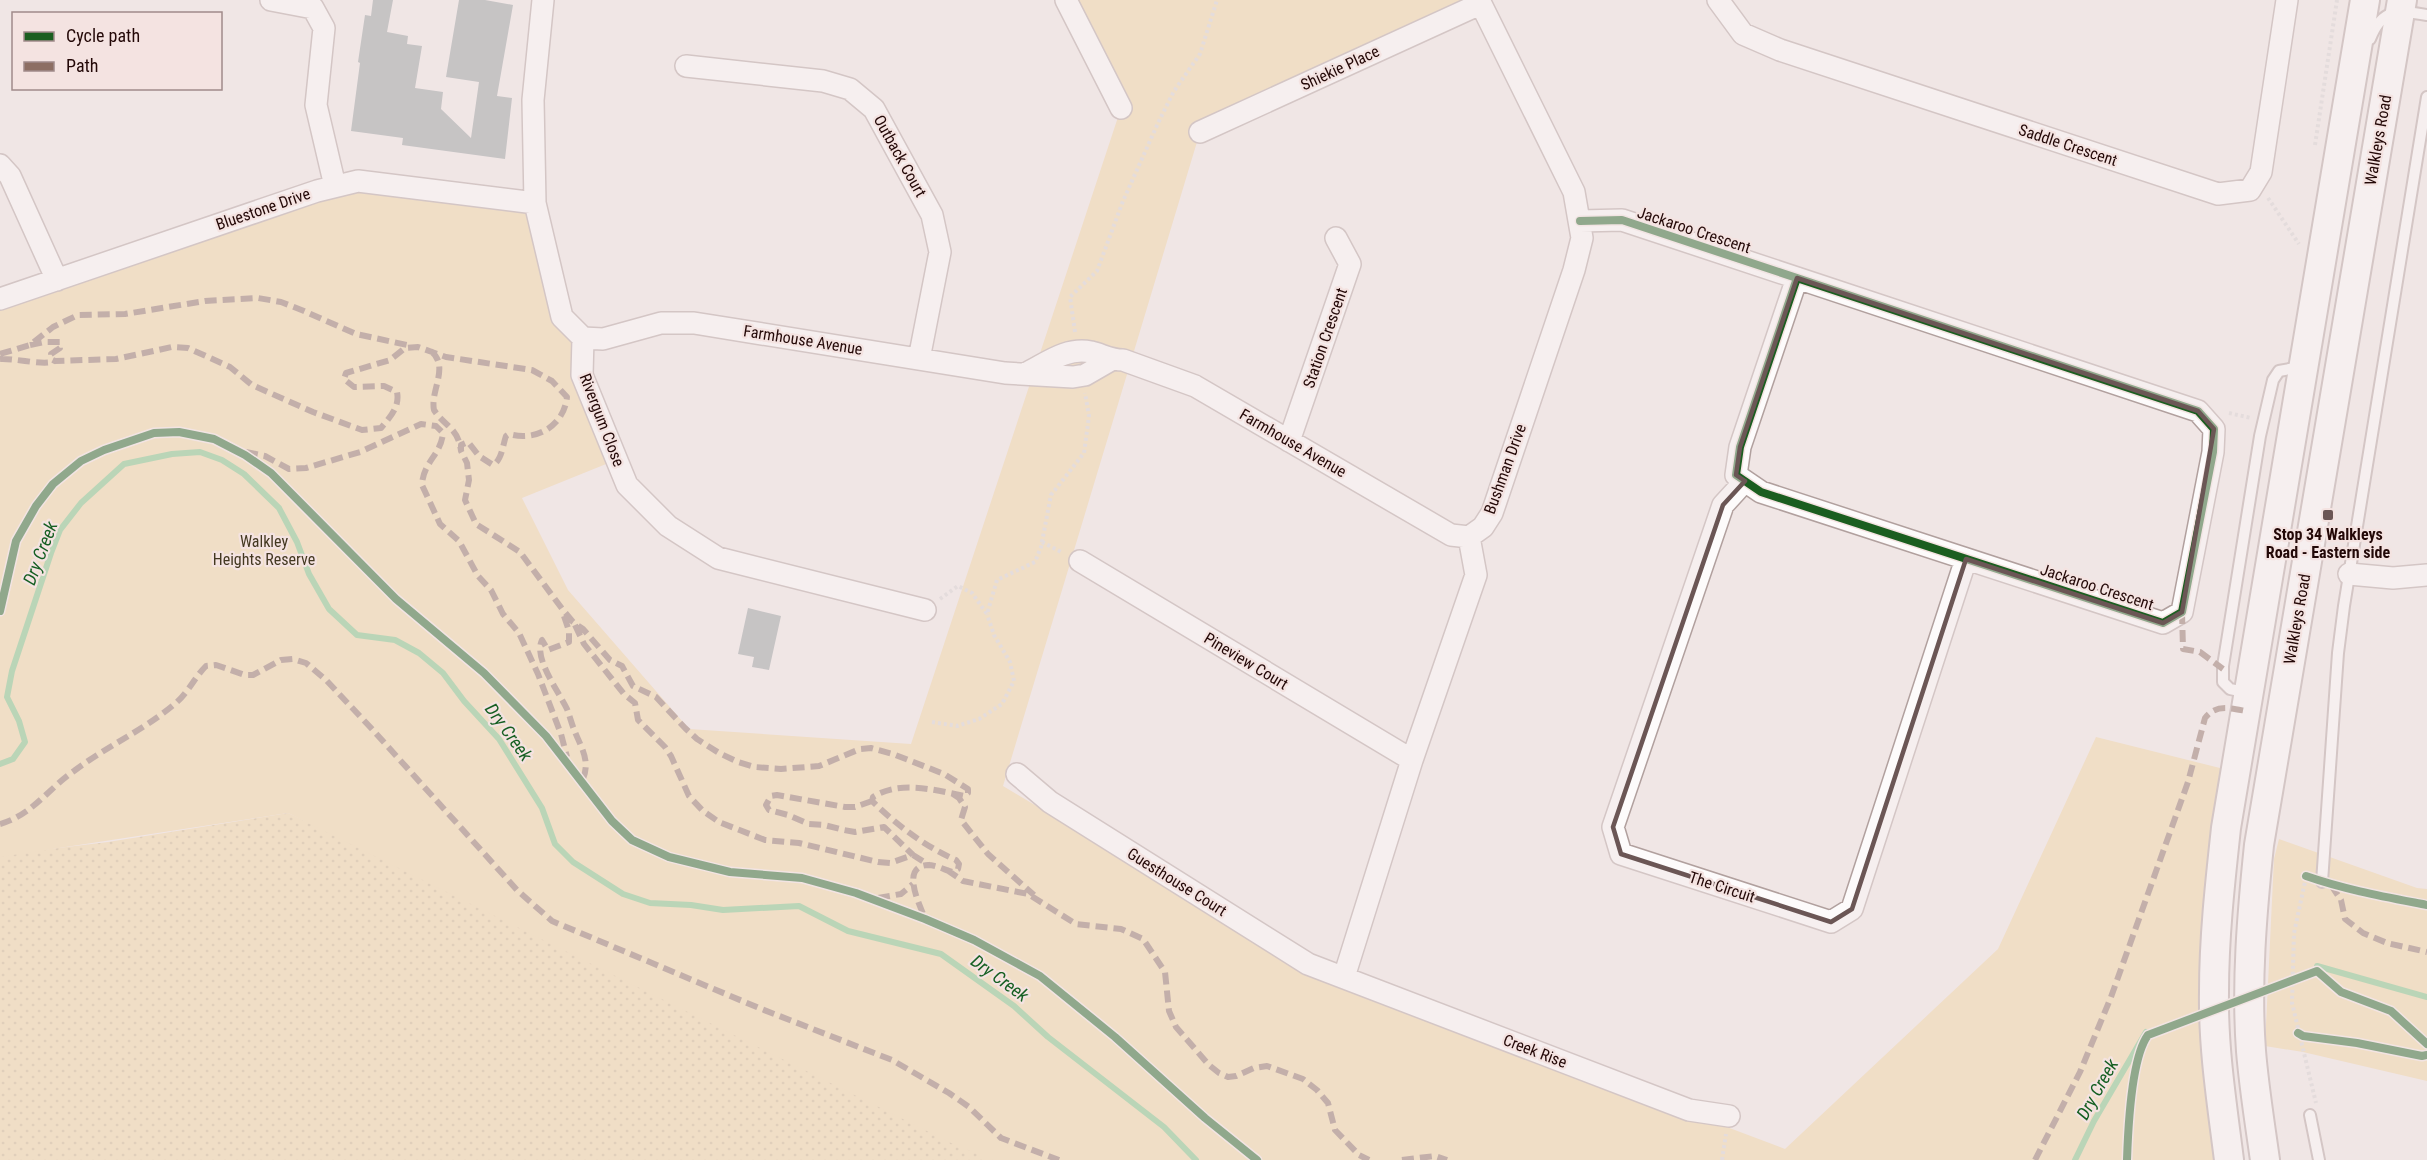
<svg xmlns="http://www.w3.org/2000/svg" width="2427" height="1160" font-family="'Roboto Condensed',sans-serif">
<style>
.grass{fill:url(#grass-dots)}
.park{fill:#efd4a0}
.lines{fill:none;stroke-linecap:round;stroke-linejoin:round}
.stream{stroke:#78c17f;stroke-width:6}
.building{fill:#929b9c}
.service-casing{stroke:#b1a09e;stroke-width:14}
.minor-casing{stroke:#b1a09e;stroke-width:24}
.secondary-casing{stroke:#b1a09e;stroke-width:32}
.path{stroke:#d5d1d0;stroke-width:4;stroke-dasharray:3 3;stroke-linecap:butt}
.service{stroke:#fdfbfb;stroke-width:10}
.minor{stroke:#fdfbfb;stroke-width:21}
.secondary{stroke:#fdfbfb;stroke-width:28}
.quiet{stroke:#8d6e63;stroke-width:6;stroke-dasharray:12 6;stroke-linecap:butt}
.cycleway-casing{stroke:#f4e3e1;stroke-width:11}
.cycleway{stroke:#1b5e20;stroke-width:8}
.marked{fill:none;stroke:#6b5655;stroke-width:4.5;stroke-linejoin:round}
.poi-dot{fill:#6b5655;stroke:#f4e3e1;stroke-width:2}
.labels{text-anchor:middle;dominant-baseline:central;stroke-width:4.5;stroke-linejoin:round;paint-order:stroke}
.street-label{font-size:16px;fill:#230807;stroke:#f4e3e1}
.poi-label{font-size:16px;font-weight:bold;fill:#230807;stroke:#f4e3e1}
.park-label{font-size:16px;fill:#433821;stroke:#f4e3e1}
.water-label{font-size:18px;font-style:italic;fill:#155f22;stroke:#f4e3e1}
</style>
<defs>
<pattern id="grass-dots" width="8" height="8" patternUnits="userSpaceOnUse" patternTransform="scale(1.5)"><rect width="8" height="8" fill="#efd4a0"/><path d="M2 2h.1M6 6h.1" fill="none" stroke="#cdb488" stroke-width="1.8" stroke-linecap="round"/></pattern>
</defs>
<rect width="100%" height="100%" fill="#f0e6e5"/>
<path class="grass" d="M288,813l745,347h-1033v-305l108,-13z"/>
<path class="park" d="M1061,0h418l-279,132 -197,654 307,184 475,179 213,-200 98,-212 140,35 -21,254 16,134h-1238l-40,-16 -665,-331 -288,44v-557l358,-119 177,22 36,123 45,134 -94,38 46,92 121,139 222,15 210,-636z
M2279,839l138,49 10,1v192l-124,-29 -38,-6 9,-187z"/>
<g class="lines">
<path class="stream" d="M0,764l13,-5 12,-17 -6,-21 -12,-24 5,-26 39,-118 9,-23 21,-27 43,-39 48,-10 28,-2 22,8 22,14 35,34 18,34 12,32 20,35 28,26 38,5 24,13 24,20 21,28 35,38 43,69 13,36 18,18 50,32 27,9 41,2 32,5 76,-4 49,25 93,23 73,52 34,31 116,90 32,33
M2317,966l110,31
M2075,1160l19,-39 52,-89"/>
</g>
<path class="building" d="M373,0h20l-6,32 21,4 -1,8 15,2 -7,42 28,4 -2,17 30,29 8,-56 -33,-5 13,-77h26l28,5 -16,91 15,2 -7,61 -103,-14 1,-7 -52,-7 9,-68 -2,-1 7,-47 6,1z
M748,608l33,8 -12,54 -17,-3 2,-10 -16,-3z"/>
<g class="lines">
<g class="service-casing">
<path id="service" d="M2370,39c12,-31 28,-29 57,-24
M2249,693l-19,-4 -7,-7v-16l37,-230 13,-56 6,-9 21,-4
M2322,882l16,-229 6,-47 83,-509
M2310,1115l9,45"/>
</g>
<g class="minor-casing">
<path id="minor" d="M271,0l42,8 11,20 -8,77 19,81
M543,0l-10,100 2,103 27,114 21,21 -1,37 45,110 41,41 50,32 207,52
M1066,0l55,108
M1718,0l25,34 37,16 438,144 32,-4 11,-18 26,-172
M686,66l137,15 27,8 24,20 58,106 8,37 -21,107
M1200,132l280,-128
M0,165l10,11 47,104
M1580,221l42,-1 576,191 16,18 -1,23 -31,160 -19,11 -402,-131 -25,-17 4,-28 57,-169
M0,299l317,-108 41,-10 177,22
M583,338l20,1 58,-16h33l311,50 68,4 12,-2 26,-15
M1025,374c22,-11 41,-27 66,-22 12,3 20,8 32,8l72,26 256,149 18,2
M1289,441l61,-177 -14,-26
M1745,481l-22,24 -110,322 8,27 210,68 21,-13 114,-350
M1080,561l332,199
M2349,574l44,4 34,-3
M1017,774l33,28 258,162 381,146 40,6
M1344,977l68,-217 64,-185 -7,-38 14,-10 9,-14 82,-243 8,-32 -8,-46 -95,-192"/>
</g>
<g class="secondary-casing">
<path id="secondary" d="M2229,1160c-7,-56 -16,-112 -15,-168 0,-55 6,-109 12,-164l139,-828
M2265,1160c-5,-36 -11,-72 -14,-109 -5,-68 1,-138 8,-206l143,-845"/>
</g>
<path class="path" d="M2315,145l22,-145
M2268,198l31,46
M1075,332l-5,-35 27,-26 26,-70 35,-78 16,-32 26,-37 17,-54
M2229,413l22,5
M1042,542l21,11
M940,599l18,-13 14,7 15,21 10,-34 38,-18 6,-15 10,-52 33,-42 5,-37 -4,-23
M932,722l25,4 22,-7 23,-15 12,-23 -4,-19 -16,-27 -7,-21
M2306,877l-12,56 -2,70 24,100
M1722,1160l4,-26"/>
<use href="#service" class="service"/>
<use href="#minor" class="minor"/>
<use href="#secondary" class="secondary"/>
<path class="quiet" d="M30,345l14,-3h16v6l-9,6v5l4,2 61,-2 56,-12 16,1 42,19 22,18 61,27 49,18 19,-2c9,-11 19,-21 16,-36l-13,-6 -30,1 -10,-8 2,-6 44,-13 15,-12 13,-1 28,10 86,13 20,11 15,16c-3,29 -31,45 -58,37l-3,2c-3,8 -4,24 -13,29l-14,-9 -11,-14 -7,3v6l6,12 2,17 -4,20 11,24 44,28 43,58 10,12 10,7 27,31 12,6 11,20 23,11 29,31 12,11 22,14 19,9 17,5 26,2 38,-3 41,-17 11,-1 22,6 51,20 24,15v4l-4,3c-29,-6 -64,-16 -91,1l-1,4c25,24 52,45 84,59l3,4 -1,5 -6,3c-7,-2 -16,-7 -24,-7 -29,1 -7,42 -3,54
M431,351c19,16 -1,39 3,59 11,17 24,17 27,41
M0,354l30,-9 23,-18 25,-12 47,-1 80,-13 53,-3 23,4 23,9 52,23 56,12
M0,359c15,-1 44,7 55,2
M246,452l19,4 24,13 17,-1 54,-16 61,-28 15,2 7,7c-2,22 -20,29 -21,52l18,39 19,17 19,35 13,14 12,24 16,19 19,41 23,60 6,23
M2182,612l1,37 17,3 23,17
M564,616l5,15v11l-21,8 -6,-10c-9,18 17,52 25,69 3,8 5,16 8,23 7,17 16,30 7,49
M575,625l9,19 40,50 11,9 3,17 27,27 6,9 18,40 14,15 16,11 46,18 34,3 79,19 12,1 23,-8 16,10
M953,794l6,4 6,9 -4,13 27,34 46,41
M872,801l-17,6h-10l-68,-12 -6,1 -5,9 3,5 19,5 21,9 15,1 20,5 11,2 29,-5 29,28
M0,824c32,-9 48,-35 74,-53 33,-25 72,-42 103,-69 12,-11 18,-25 29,-36l10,-1 29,10h8l28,-15 12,-1 13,4 20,17 46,49 145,161 35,31 207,87 133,52 57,33 20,14 32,31 58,22
M947,870l16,11 65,13 48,30 45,5 22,10 22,33 4,39 7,16 33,38 10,8 9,4 8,-1 18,-8 13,-2 36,13 14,11 11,13 7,27 24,25 10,5
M2331,885l10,15 4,19 18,14 24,10 40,9
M878,898l23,-4 12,-10
M1402,1160l33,-4 12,4
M2035,1160l45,-88 31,-75 77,-215 17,-64c11,-14 25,-10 41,-7"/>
<g class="cycleway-casing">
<path id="cycleway" d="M1580,221l42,-1 576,191 16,18 -1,23 -31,160 -19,11 -402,-131 -25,-17 4,-28 57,-169
M0,611l16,-70 20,-35 17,-22 28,-23 23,-11 50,-17 25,-1 35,7 31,16 26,18 125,126 88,74 62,63 66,85 20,19 37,17 61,15 72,6 54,15 69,26 49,21 66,36 75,61 90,81 52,42
M2306,876c40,14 80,21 121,29
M2298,1033l5,3 54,7 65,13 5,-1
M2127,1160c1,-30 4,-102 21,-125l169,-64 24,21 50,19 36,33"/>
</g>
<use href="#cycleway" class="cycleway"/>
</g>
<path d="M0 0H2427V1160H0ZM1797,278l401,133 16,18 -32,183 -19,11 -197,-64 -114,350 -21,13 -210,-68 -8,-27 110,-322 22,-24 -9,-6 4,-28z" fill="#f0e6e5" fill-opacity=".55" fill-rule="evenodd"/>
<path class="marked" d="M1797,278l401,133 16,18 -32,183 -19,11 -197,-64 -114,350 -21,13 -210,-68 -8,-27 110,-322 22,-24 -9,-6 4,-28z"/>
<rect class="poi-dot" x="2322" y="509" width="12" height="12" rx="3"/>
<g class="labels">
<g class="street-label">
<text transform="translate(1340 68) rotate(-25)">Shiekie Place</text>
<text transform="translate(2378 140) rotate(-80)">Walkleys Road</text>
<text transform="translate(2068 145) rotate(18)">Saddle Crescent</text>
<text transform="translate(900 156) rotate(61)">Outback Court</text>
<text transform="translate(263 209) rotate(-19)">Bluestone Drive</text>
<text transform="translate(1694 230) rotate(18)">Jackaroo Crescent</text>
<text transform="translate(1325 338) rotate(-71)">Station Crescent</text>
<text transform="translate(803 340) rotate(9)">Farmhouse Avenue</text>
<text transform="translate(602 420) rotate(69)">Rivergum Close</text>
<text transform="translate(1293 443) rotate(30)">Farmhouse Avenue</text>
<text transform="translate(1505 469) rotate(-70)">Bushman Drive</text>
<text transform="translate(2097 587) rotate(18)">Jackaroo Crescent</text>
<text transform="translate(2297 619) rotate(-80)">Walkleys Road</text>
<text transform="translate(1246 661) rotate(31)">Pineview Court</text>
<text transform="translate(1177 882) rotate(32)">Guesthouse Court</text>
<text transform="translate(1722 887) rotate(18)">The Circuit</text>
<text transform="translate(1535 1051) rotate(21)">Creek Rise</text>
</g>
<g class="poi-label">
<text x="2328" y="534">Stop 34 Walkleys<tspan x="2328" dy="18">Road - Eastern side</tspan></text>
</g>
<g class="park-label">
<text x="264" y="541">Walkley<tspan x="264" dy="18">Heights Reserve</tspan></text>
</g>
<g class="water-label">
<text transform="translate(40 553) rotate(-69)">Dry Creek</text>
<text transform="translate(509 732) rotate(54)">Dry Creek</text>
<text transform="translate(1000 978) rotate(36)">Dry Creek</text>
<text transform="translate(2097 1089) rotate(-61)">Dry Creek</text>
</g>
</g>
<rect x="12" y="12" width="210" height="78" fill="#f4e3e1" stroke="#a08b8a" stroke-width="1.5"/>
<rect x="24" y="32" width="30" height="9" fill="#1b5e20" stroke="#a08b8a" stroke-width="1.5"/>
<text x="66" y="42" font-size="18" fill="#230807">Cycle path</text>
<rect x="24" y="62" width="30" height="9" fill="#8d6e63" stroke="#a08b8a" stroke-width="1.5"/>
<text x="66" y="72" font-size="18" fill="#230807">Path</text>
</svg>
